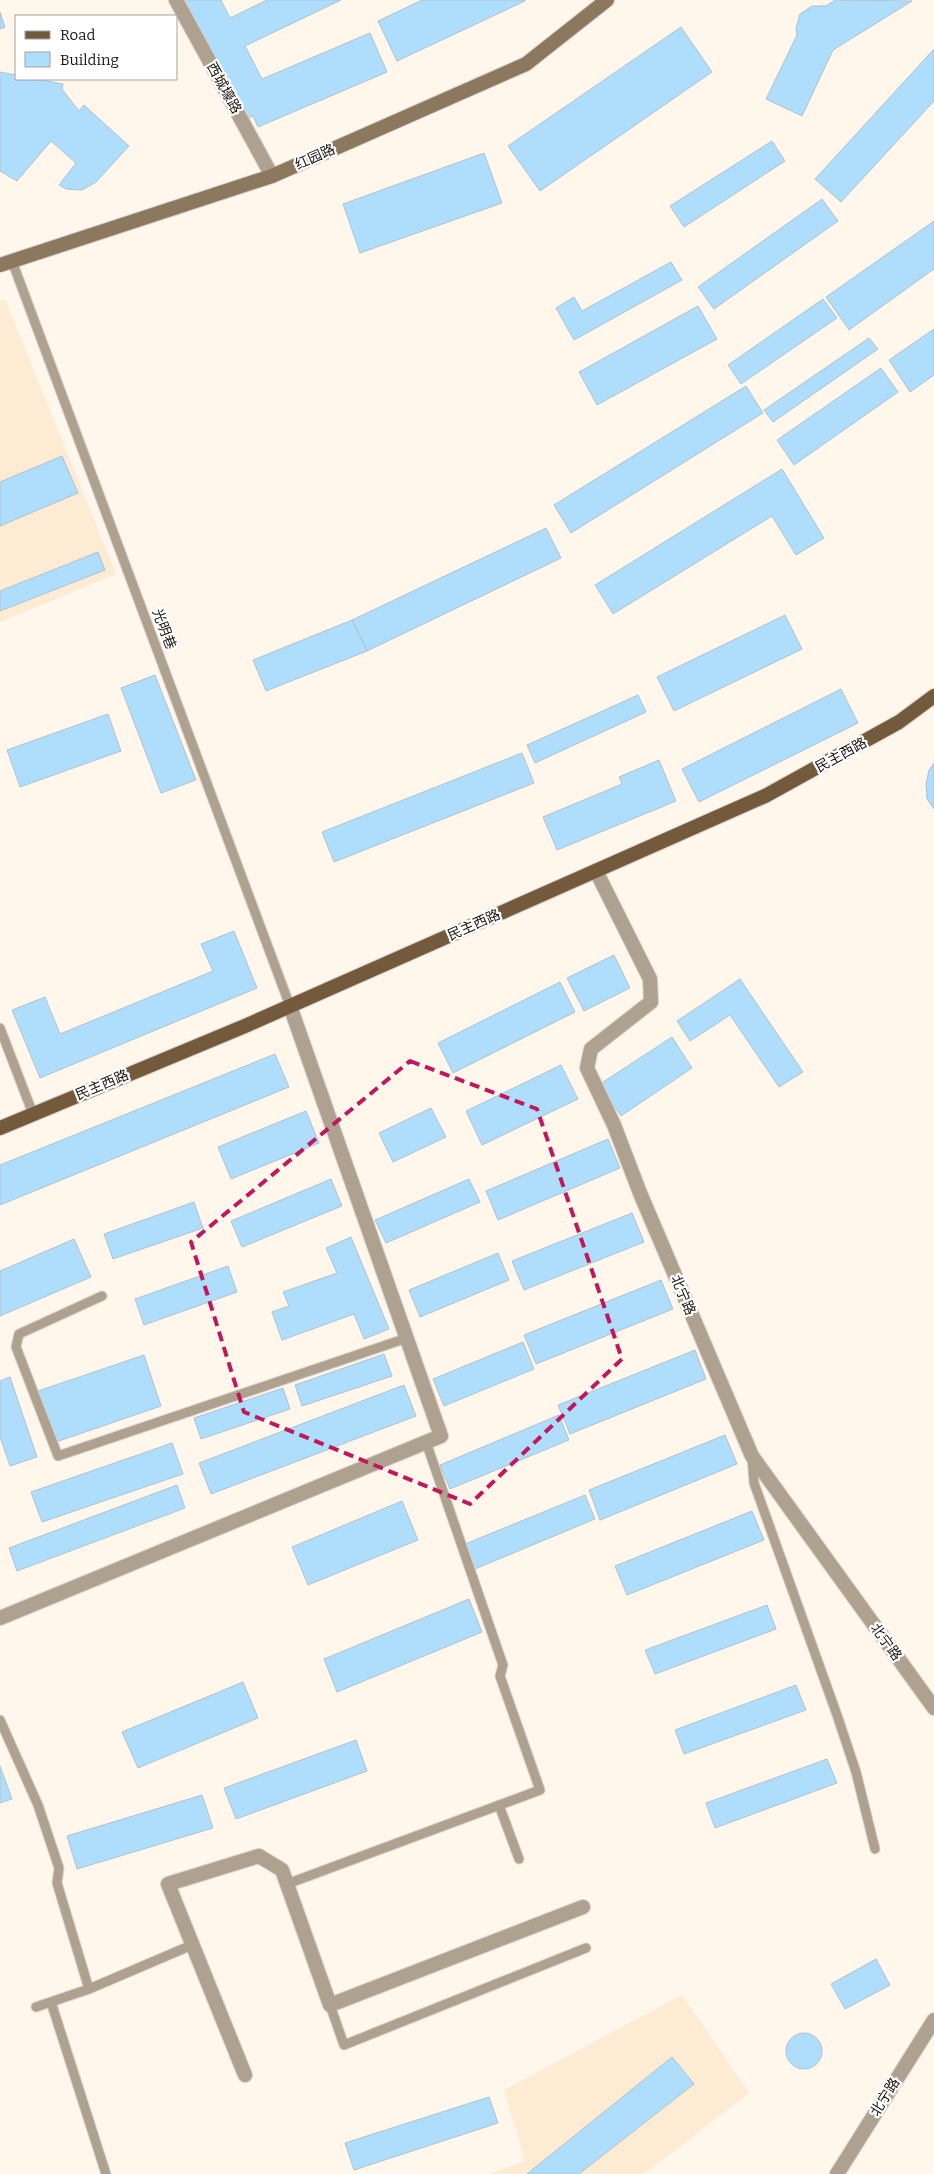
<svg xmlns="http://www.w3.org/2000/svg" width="934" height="2174" font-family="Bitter,'Noto Sans SC',serif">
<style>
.built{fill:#feebd4}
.building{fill:#aedefc;stroke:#afc2ce}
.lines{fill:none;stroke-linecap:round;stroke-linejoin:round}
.service-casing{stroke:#dbd2c9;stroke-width:11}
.minor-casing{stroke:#dbd2c9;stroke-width:16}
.tertiary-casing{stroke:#dbd2c9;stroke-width:16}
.secondary-casing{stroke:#dbd2c9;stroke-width:16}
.primary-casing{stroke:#dbd2c9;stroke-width:16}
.service{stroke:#afa190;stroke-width:9}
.minor{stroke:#afa190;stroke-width:14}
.tertiary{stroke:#afa190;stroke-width:14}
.secondary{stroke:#8c785f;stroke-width:14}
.primary{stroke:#735a3c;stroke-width:14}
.marked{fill:none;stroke:#c2185b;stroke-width:4;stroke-dasharray:10 6;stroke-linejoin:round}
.labels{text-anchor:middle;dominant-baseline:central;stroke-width:4.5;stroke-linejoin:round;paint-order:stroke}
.street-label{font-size:14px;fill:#1b1610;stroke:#fff}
</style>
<rect width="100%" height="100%" fill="#fff6ec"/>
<path class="built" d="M5,299l111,275 -116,48v-321z
M682,1995l67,98 -105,81h-155l36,-13 -21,-71z"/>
<path class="building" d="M183,0h38l9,18 37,-18h74l-96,46 17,33 108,-46 17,39 -129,55 -5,-11 -7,3z
M422,0h103v1l-128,60 -19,-40z
M835,0l77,1 -79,49 -31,66 -36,-17 31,-64 -1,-7 4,-14 12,-8h14z
M0,12l5,15 -5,2z
M681,27l31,45 -172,119 -32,-45z
M934,49v52l-93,101 -26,-23z
M0,72l16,3v4h19l28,5 -1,5 17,22 5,-6 45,41 -33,36 -14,8 -16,-1 -7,-4 17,-22 -25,-22 -34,40 -17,-10z
M772,141l13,20 -101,66 -14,-21z
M484,153l18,50 -142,50 -17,-49z
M822,199l16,22 -124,88 -16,-22z
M934,221v48l-85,61 -23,-33z
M671,262l11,18 -108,60 -18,-32 18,-11 8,14z
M823,299l14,19 -96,66 -13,-19z
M698,306l19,33 -120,66 -18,-33z
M934,329v46l-24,17 -21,-32z
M869,338l9,11 -105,73 -9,-12z
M881,368l17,24 -104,73 -17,-25z
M746,386l17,27 -192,120 -17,-28z
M62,456l16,37 -78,33v-44z
M782,469l42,69 -28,17 -24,-39 -159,98 -18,-29z
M546,528l15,30 -194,93 -15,-31z
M98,552l7,18 -105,41v-20z
M785,615l17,34 -128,62 -17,-34z
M352,620l15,31 -101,40 -13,-31z
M155,675l41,105 -35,13 -40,-105z
M841,689l17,34 -159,79 -17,-33z
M638,695l8,17 -111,51 -8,-18z
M108,714l13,37 -101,36 -13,-37z
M522,753l12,30 -200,79 -12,-30z
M659,760l17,41 -119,49 -14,-33 79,-33 -3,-7z
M934,763v46l-7,-10 -1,-15 3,-14z
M234,931l23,57 -217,90 -28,-68 33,-13 15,37 153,-63 -12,-27z
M614,955l16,33 -46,23 -17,-33z
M740,979l63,93 -24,15 -49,-72 -40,26 -13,-20z
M560,982l15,30 -122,61 -15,-30z
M672,1037l20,31 -71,48 -21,-32z
M275,1054l14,33 -289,118v-40z
M561,1065l17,34 -96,46 -16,-34z
M431,1108l15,29 -53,25 -14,-29z
M306,1111l13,32 -88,36 -13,-32z
M608,1139l12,29 -122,52 -12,-29z
M331,1179l11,27 -100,41 -11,-26z
M469,1179l11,23 -94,41 -11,-23z
M194,1202l9,26 -90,31 -9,-25z
M632,1213l12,29 -120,48 -12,-29z
M351,1237l38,92 -25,10 -10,-25 -72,26 -10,-28 17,-6 -6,-14 54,-19 -11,-25z
M74,1239l17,38 -91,39v-45z
M498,1253l11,27 -89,37 -11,-27z
M228,1266l9,26 -93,33 -9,-26z
M661,1280l12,29 -137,55 -12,-29z
M523,1342l11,27 -90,37 -11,-27z
M695,1350l11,29 -136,55 -12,-29z
M384,1354l8,22 -90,30 -7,-21z
M144,1355l17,51 -105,36 -18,-51z
M10,1377l27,80 -27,9 -10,-29v-56z
M404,1385l12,31 -205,78 -12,-31z
M283,1388l7,21 -89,30 -7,-21z
M559,1415l10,25 -119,49 -10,-24z
M725,1435l12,29 -137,56 -11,-30z
M172,1443l11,31 -141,48 -11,-30z
M177,1485l8,23 -168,63 -8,-23z
M585,1495l10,24 -120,50 -10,-25z
M402,1501l16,39 -110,45 -16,-38z
M752,1511l12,29 -137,55 -12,-29z
M469,1599l13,33 -145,60 -13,-33z
M767,1605l9,24 -121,45 -10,-24z
M243,1682l15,36 -120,50 -16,-36z
M796,1685l10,25 -122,44 -9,-24z
M356,1740l11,31 -131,48 -12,-31z
M827,1759l10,24 -122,45 -9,-25z
M0,1766l12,33 -12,4z
M202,1795l11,33 -136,41 -10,-33z
M876,1959l14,26 -45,24 -14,-25z
M786 2051a18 18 0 1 1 36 0a18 18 0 1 1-36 0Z
M672,2057l22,27 -115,90h-52z
M489,2097l9,26 -144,47 -9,-27z"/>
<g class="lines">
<g class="service-casing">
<path id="service" d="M12,261l278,745
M0,1028l33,86
M102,1296l-83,38 -3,13 42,109 349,-118
M752,1457l2,26 83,232 19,57 19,77
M0,1720l38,85 21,63 -2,15 32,106
M499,1805l20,54
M287,1884l253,-94 -40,-114 3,-11 -77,-223
M51,2002l55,172
M330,2005l14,40 242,-97
M36,2007l53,-18 103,-44"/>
</g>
<g class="minor-casing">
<path id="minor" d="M176,0l96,176
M596,871l54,108 1,23 -60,47 -4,19 27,57 26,68 112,263 182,252
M0,1618l441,-182 -151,-430
M245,2075l-77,-191 91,-28 23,14 48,135 253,-98"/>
</g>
<g class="tertiary-casing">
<path id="tertiary" d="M837,2174l97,-154"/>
</g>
<g class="secondary-casing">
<path id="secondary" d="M0,265l272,-89 254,-112 81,-64"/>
</g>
<g class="primary-casing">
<path id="primary" d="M0,1128l245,-102 520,-230 134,-74 35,-26"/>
</g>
<use href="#service" class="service"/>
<use href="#minor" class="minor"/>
<use href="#tertiary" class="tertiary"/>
<use href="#secondary" class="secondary"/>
<use href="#primary" class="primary"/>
</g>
<path class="marked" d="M410,1061l127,48 85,250 -152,145 -226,-92 -53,-170z"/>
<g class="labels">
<g class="street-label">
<text transform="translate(224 88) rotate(61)">西城壕路</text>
<text transform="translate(315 157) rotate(-24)">红园路</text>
<text transform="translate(164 629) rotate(69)">光明巷</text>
<text transform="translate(841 755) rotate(-29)">民主西路</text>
<text transform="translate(474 925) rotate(-24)">民主西路</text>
<text transform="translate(102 1085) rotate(-23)">民主西路</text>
<text transform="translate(683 1295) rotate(67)">北宁路</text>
<text transform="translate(886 1642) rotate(54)">北宁路</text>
<text transform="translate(885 2097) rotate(-58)">北宁路</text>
</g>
</g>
<rect x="15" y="15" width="162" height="65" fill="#ffffff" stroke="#a4a29f"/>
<rect x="25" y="31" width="25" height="8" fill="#735a3c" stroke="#a4a29f"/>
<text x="60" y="40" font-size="15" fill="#1b1610">Road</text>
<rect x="25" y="52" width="25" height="15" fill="#aedefc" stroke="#a4a29f"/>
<text x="60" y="65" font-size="15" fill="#1b1610">Building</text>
</svg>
